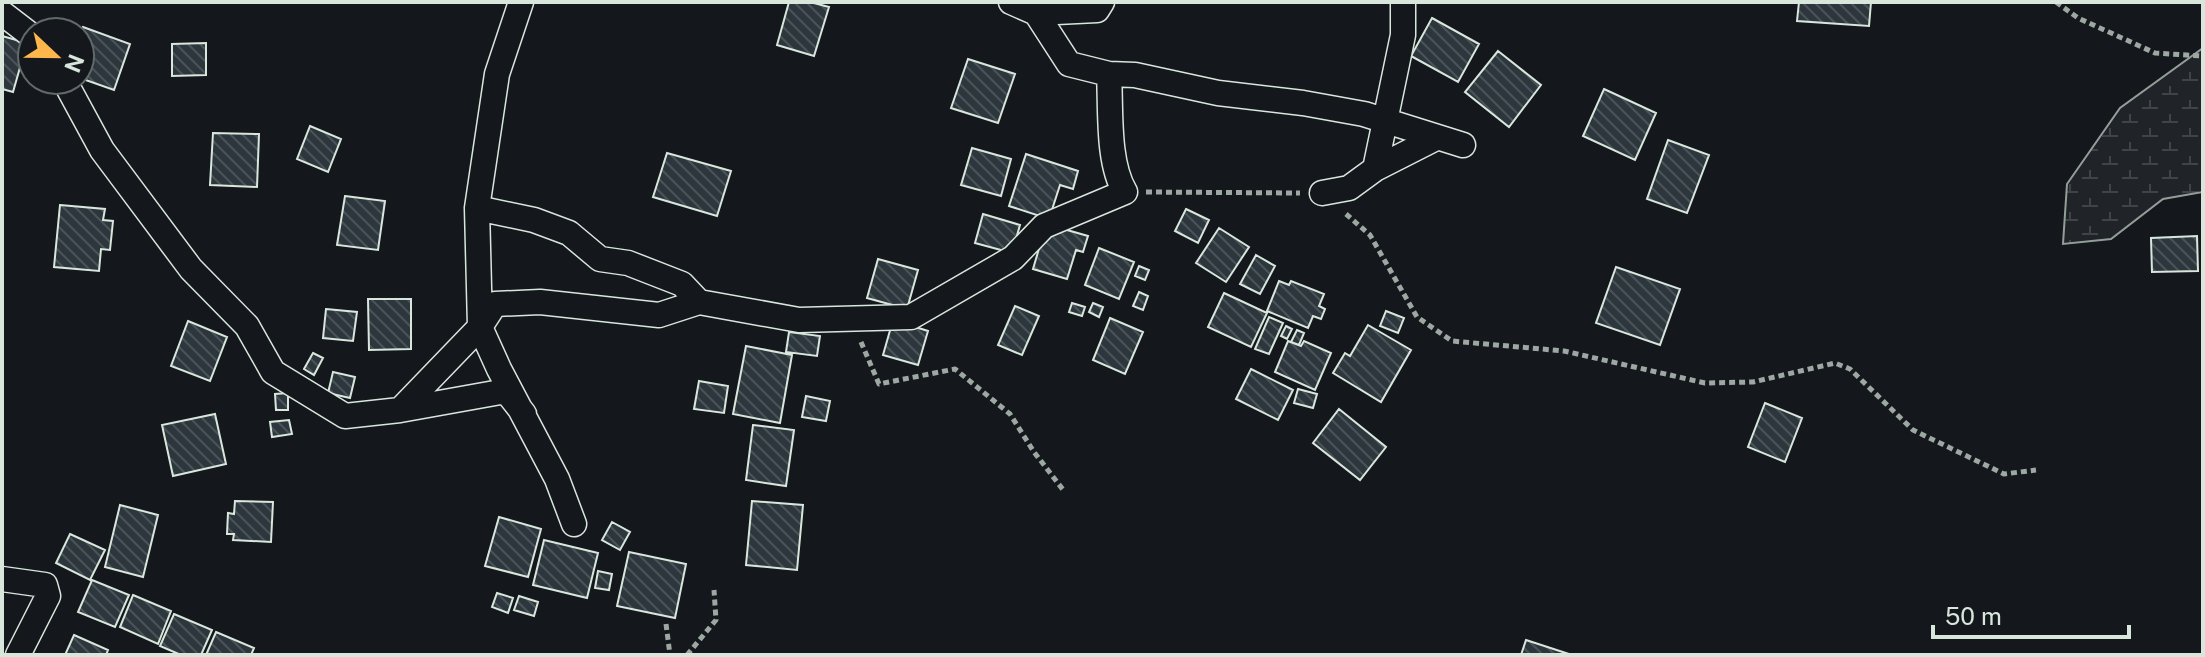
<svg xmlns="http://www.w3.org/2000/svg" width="2205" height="657" font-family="'Public Sans',sans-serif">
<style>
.wetland{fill:url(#wetland-marsh);stroke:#939e99;stroke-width:2}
.building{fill:url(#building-back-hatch);stroke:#d8e6dc;stroke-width:2}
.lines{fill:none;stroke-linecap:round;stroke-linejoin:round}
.street-casing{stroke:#d8e6dc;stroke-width:27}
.path{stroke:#9da8a2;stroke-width:5;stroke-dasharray:6 4;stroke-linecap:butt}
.street{stroke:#14181c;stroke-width:24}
</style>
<defs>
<pattern id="wetland-marsh" width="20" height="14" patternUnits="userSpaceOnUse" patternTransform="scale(2)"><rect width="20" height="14" fill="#202428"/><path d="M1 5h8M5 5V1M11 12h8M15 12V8" fill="none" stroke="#404447"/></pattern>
<pattern id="building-back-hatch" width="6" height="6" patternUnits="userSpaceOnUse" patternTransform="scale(2)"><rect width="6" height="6" fill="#2c363c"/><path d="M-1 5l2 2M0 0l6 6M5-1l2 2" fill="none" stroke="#4a5358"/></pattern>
</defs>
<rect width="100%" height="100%" fill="#14181c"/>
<path class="wetland" d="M2203,48v144l-40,7 -52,40 -48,5 4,-60 53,-76z"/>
<path class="building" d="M789,2h21l19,5 -15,49 -37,-11z
M1799,2h72l-2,24 -72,-5z
M1432,18l47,26 -21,38 -47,-26z
M83,27l47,17 -16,46 -34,-12v-44z
M2,36l25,7 -14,49 -11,-3z
M206,43v32l-34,1v-32z
M1498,51l43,34 -32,42 -44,-35z
M968,59l47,15 -17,49 -47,-15z
M1604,89l52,24 -21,47 -52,-24z
M310,126l31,13 -13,33 -31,-13z
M213,133l46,1 -2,53 -47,-2z
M1668,140l41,15 -22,58 -40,-14z
M972,148l39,11 -10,37 -40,-11z
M667,153l64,18 -14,45 -64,-19z
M1026,154l52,17 -5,18 -13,-4 -11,34 -40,-13z
M345,196l40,5 -7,49 -41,-5z
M60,205l45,4 -2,11 10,1 -3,29 -9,-1 -2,22 -45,-4z
M1186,209l23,11 -11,23 -23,-12z
M983,214l37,11 -8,28 -37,-10z
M1053,226l35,10 -5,16 -7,-2 -9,29 -34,-10 10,-34 7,2z
M1219,228l30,19 -23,35 -30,-19z
M2197,236l1,35 -46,1 -1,-34z
M1099,248l35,14 -15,37 -34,-14z
M1256,255l19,11 -15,28 -20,-10z
M878,259l40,11 -11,39 -40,-11z
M1139,266l10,4 -4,10 -10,-4z
M1616,267l64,22 -20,56 -64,-22z
M1279,281l10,4 2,-4 33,13 -5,12 6,3 -4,10 -8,-3 -5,12 -41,-17z
M1139,292l9,4 -5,14 -10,-4z
M1224,293l43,20 -16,34 -43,-20z
M368,299h43v50l-42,1z
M1072,303l13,4 -3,9 -13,-4z
M1093,303l10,4 -4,10 -10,-5z
M1015,306l24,10 -17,39 -24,-10z
M326,309l31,3 -4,29 -30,-3z
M1386,311l18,7 -6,15 -18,-7z
M1269,317l14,6 -14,31 -14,-5z
M1110,318l33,14 -18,42 -32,-14z
M893,320l35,11 -10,34 -35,-10z
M188,321l39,16 -17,44 -39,-15z
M1368,325l43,25 -30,52 -48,-29 12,-20 5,3z
M1286,326l6,3 -5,10 -6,-3z
M1297,330l7,3 -5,12 -8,-3z
M789,332l31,4 -3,20 -31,-4z
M1288,341l13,5 3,-5 27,12 -16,37 -40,-18z
M746,346l46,9 -12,68 -47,-9z
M313,353l10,5 -9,17 -10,-6z
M1251,369l42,21 -15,30 -42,-21z
M333,372l22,5 -5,21 -22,-5z
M699,381l29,5 -4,27 -30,-4z
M1298,389l19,5 -4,14 -19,-5z
M288,393v17h-12l-1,-16z
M806,396l24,5 -4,20 -24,-4z
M1765,403l37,15 -17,44 -37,-15z
M1339,409l47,38 -26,33 -47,-37z
M215,414l11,50 -53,12 -11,-51z
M289,420l3,14 -20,3 -2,-15z
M753,425l41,5 -8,56 -40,-6z
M235,501l38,1 -2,40 -38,-2 1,-6h-7l1,-21 6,1z
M752,501l51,4 -6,65 -51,-5z
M120,505l38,10 -15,62 -38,-10z
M499,517l42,12 -13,48 -43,-11z
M612,522l18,10 -10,18 -18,-10z
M70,534l35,16 -15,30 -34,-17z
M544,540l54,13 -11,45 -54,-13z
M629,552l57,12 -11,54 -58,-12z
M598,571l14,3 -3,16 -14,-2z
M92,580l37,15 -14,32 -37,-15z
M497,593l16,5 -5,15 -16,-6z
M133,595l38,16 -13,33 -38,-17z
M519,596l19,6 -4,14 -20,-6z
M174,614l38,16 -11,25h-20l-21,-9z
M216,632l38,16 -3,7h-45z
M74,635l34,15 -2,5h-41z
M1526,640l46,15h-51z"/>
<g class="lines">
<g class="street-casing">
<path id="street" d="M521,2l-24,72 -20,134 3,119 19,42 58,110 17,45
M1011,2l25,11
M2,13l30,23
M1109,74l26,1 83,18 85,10 61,11 99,31
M64,80l38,70 89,119 56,57 26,46 72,44 55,-6 106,-19 18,23
M1375,169l28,-134v-33
M1322,193l27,-5 26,-19 61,-31
M477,208l57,12 35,13 31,26 28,4 54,21 17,18
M400,410l80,-83 15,-23 45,-2 119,13 40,-13 100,18 112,-3 102,-59 31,-32 81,-34c-18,-30 -14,-83 -16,-118l-40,-10 -33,-51 61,-3 5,-8
M2,579l43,6 3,11 -30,59"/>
</g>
<path class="path" d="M2056,2l22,16 77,35 48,3
M1146,192l154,1
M1346,214l24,21 47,82 35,24 112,10 141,32 48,-1 82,-19 15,6 63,61 91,44 32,-4
M861,342l18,42 76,-15 55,45 24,38 30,39
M666,624l4,31
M687,655l29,-35 -2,-30"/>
<use href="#street" class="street"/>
</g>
<rect width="2205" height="657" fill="none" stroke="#d8e6dc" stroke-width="8"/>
<g transform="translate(56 56) rotate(112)"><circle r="38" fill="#14181c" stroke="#626a69" stroke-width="2"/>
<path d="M0-6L14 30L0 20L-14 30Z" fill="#ffb74d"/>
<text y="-12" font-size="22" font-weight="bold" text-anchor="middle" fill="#d8e6dc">N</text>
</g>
<path d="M1933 625v12h196v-12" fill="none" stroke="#d8e6dc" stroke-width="4"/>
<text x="1945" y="625" font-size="24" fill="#d8e6dc" stroke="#14181c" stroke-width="6" paint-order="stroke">50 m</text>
</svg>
